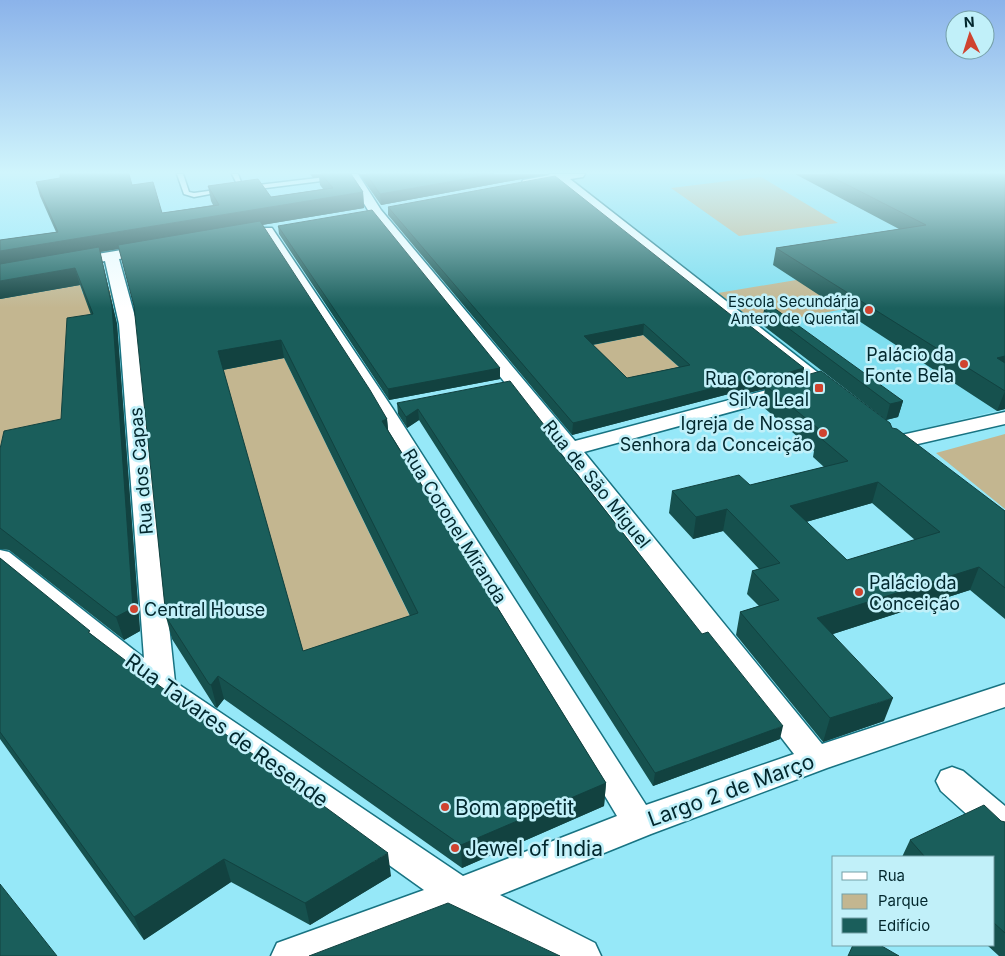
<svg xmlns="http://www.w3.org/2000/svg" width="1005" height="956" font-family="Inter,sans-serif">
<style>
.built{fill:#7fdeef}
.green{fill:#c3b690}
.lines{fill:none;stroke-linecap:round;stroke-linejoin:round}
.lane-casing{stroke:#187382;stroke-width:3}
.street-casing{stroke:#187382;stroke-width:3}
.lane{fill:#fff;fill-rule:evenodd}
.street{fill:#fff;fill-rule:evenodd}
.wall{fill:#16514e;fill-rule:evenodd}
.shaded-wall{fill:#124240}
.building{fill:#1a5e5b;stroke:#124240;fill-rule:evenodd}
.poi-dot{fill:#cf432f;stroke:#c1f0f9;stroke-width:2}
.labels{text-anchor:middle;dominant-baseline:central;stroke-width:5;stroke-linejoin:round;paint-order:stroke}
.far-poi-label{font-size:15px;fill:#02272d;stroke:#c1f0f9;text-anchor:end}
.poi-label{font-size:18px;fill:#02272d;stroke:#c1f0f9;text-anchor:end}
.street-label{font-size:18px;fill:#02272d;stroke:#c1f0f9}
.near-street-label{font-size:21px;fill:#02272d;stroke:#c1f0f9}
.near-poi-label{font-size:21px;fill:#02272d;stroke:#c1f0f9;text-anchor:start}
</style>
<rect width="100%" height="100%" fill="#96e8f8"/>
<path class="built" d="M592,174h266l147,71v164l-109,26 -331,-256z"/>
<path class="green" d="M761,177l77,46 -99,13 -68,-48z
M1005,245v34l-252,47 -41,-32z
M80,285l3,9 27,-4 7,40 -49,110 -68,20v-161z
M643,335l46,41 -63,13 -68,-37z
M284,358l135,277 -112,39 -85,-304z
M1005,434v75l-69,-56z"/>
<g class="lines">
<g class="lane-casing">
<path id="lane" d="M177,174h6l6,18 5,1 29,-4 3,2 -32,6 -10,-3z
M232,174h6l6,16h-4z
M335,176l2,1v2l-88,11 -3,-2 3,-2z"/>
</g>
<g class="street-casing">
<path id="street" d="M346,174h12l23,36 194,231 211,-56 7,-2 7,2 3,4 -3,4 -216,59 238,292 183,-60v23l-178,61 -176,66 -151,61 95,48 6,13h-58l-85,-44 -117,44h-70l6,-13 147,-53 -273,-195 -151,-124v-21l9,2 135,106 -25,-334 -14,-63 -33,6 -5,-2 -3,-3 3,-3 85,-14 5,1 2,3 -2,3 -5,1 -33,6 18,65 38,358 288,194 154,-60 -244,-407 -113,-178 2,-3h10l121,181 253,396 148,-51 -232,-300 -191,-239z
M549,174h36l-2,3 -13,2 269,210 3,4 -3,4 -7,2 -7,-2 -268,-215 -29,5 -6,-4 1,-3 27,-5z
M1005,412v12l-109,25 -8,-1 -3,-5 3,-5z
M952,767l11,4 42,35v36l-12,-4 -52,-47 -5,-10 5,-10z"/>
</g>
<use href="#lane" class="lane"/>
<use href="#street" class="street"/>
</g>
<path class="wall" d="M310,174h41l12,18 1,16 -102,17 125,194 1,11 218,353 -2,23 -142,62 -238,-169 -7,9 -2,-1 -43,-68 -6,-22 -31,-309 -16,-59 -19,3 17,72 23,307 -16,9 -115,-90 -9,-1v-100l61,-30 30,-104 -11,-30 -80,14v-59l56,-8 -16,-36 -4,-14 96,3 30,28 51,-8 -2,-4 -3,-15 63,11 52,-8 -3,-4 -1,-8 -6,1zM284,358l126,258 -107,35 -80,-281z
M359,174h189l-167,31z
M795,174h210v235l-8,2 -224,-146 3,-17 123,-19z
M388,207l348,112 68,49 -1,8 89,52 113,83v108l-35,-29 -137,44 51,87 -61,21 -87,-107 4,-23 19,-6 -12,-12 5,-23 7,-2 -36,-38 -30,8 -24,-26 3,-22 78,-6 74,-18 -11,-10 1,-6 -52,-45 3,-17 -17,4 -4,-3 -172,45 -184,-220zM643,335l36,32 -52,11 -34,-33zM872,503l43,37 -68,20 -41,-38z
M278,226l222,142v11l-111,21 -110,-166z
M764,310l139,91 -5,16 -12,3 -125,-96z
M397,403l151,34 232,302 -127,47 -234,-366 -12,8 -9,-14z
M0,558l91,76 300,242 -81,49 -79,-43 -87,58 -144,-201z
M1001,821l4,1v134h-6l-12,-11h7v-88h-92l8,-17z"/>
<path class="shaded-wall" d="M313,174h5l1,3 -6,1z
M494,174h54l-167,31 -1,-11z
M363,192l1,16 -264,44 17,72 23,307 -16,9 -8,-23 -16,-365 -100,17v-18z
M75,268l5,17 -80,14v-18z
M644,324l-1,11 -59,11v-10z
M281,340l3,18 -62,12 -4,-19z
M1005,356v18l-8,-16z
M500,368v11l-111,21 -1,-11z
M804,368l-2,11 -36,7 -1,3 -17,4 2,-10z
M746,380l-2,10 -172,45 1,-12z
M1005,391v18l-8,2z
M903,401l-5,16 -12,3 4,-16z
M418,409l1,11 -12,8 -1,-11z
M387,419l2,20 -7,-18z
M548,430v11l-5,-10z
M878,482l-6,21 -87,25 5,-22z
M727,509l-4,22 -30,8 3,-22z
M979,567l-9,23 -159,51 6,-23z
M218,676l6,23 -7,9 -6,-23z
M893,698l-9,23 -61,21 7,-24z
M783,726l-3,13 -127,47 2,-13z
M606,783l-2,23 -142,62 -1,-23z
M388,853l3,23 -81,49 -5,-22z
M224,859l7,23 -87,58 -10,-23z"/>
<path class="building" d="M60,174h69l3,11 21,-3 9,31 57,-8 -11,-19 50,-7 13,18 62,-9 -12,-14h30l12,18 -363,59v-11l58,-8 -22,-50 24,-4z
M366,174h128l-114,20z
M826,174h179v182l-8,2 8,5v28l-229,-143 150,-23z
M555,176l181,143 4,-1 64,50 -54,15 -4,-3 -173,43 -185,-216zM644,324l46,41 -63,13 -43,-42z
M372,210l128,158 -112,21 -110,-163z
M260,221l110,169 17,29 -5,2 224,362 -145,62 -243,-169 -7,9 -2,-1 -43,-67 -32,-311 -16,-61zM281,340l137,273 -115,38 -85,-300z
M99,247l13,59 21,302 -17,9 -116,-89v-79l4,-18 57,-12 6,-101 26,-4 -18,-46 -75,13v-17z
M774,308l129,93 -13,3 -126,-94z
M821,371l69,52 2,5 5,1 108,82v77l-26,-21 -162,51 76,80 -63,20 -90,-106 39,-12 -27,-29 28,-8 -53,-54 -31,8 -24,-26 67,-16 11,10 98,-24 -30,-25 7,-2 -59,-48zM878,482l62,50 -93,28 -57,-54z
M510,381l38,49 -5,1 159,203 6,-2 75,94 -128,47 -237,-364 -12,8 -9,-14z
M0,558l90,73 -2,1 54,41 246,180 -83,50 -81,-44 -90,58 -134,-185z
M984,805l17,16 4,1v111l-11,-10v-66h-69l-15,-17z
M0,884l57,72h-57z
M448,903l112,53h-251z
M853,945h27l19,11h-51z"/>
<linearGradient id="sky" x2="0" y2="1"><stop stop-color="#8bb3ea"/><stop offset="0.56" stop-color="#d0f5fc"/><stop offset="1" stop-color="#d0f5fc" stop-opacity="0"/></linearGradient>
<rect width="1005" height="308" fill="url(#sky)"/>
<g class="poi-dot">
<circle cx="869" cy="310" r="5"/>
<circle cx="964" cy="364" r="5"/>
<rect x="814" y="383" width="10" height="10" rx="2.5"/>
<circle cx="823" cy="433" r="5"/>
<circle cx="859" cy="592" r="5"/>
<circle cx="134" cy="609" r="5"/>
<circle cx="445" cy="807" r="5"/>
<circle cx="455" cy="848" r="5"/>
</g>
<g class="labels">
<g class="far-poi-label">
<text x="859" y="301">Escola Secundária<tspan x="859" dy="17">Antero de Quental</tspan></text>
</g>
<g class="poi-label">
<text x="954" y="354">Palácio da<tspan x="954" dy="21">Fonte Bela</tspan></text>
<text x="809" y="378">Rua Coronel<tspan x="809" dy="21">Silva Leal</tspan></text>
<text x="813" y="423">Igreja de Nossa<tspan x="813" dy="21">Senhora da Conceição</tspan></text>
<text x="869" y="582" text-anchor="start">Palácio da<tspan x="869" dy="21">Conceição</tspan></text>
<text x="144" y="609" text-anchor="start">Central House</text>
</g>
<g class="street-label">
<text transform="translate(141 471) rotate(-95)">Rua dos Capas</text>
<text transform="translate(597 484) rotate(51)">Rua de São Miguel</text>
<text transform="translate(455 526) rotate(58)">Rua Coronel Miranda</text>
</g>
<g class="near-street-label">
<text transform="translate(227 730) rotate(36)">Rua Tavares de Resende</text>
<text transform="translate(731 790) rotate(-20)">Largo 2 de Março</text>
</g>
<g class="near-poi-label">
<text x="455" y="807">Bom appetit</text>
<text x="465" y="848">Jewel of India</text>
</g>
</g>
<rect x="832" y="856" width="162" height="90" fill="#c1f0f9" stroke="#75a0a7"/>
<rect x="842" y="872" width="25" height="8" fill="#ffffff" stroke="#75a0a7"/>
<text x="878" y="881" font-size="15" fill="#02272d">Rua</text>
<rect x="842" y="894" width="25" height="15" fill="#c3b690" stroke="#75a0a7"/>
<text x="878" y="906" font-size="15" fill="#02272d">Parque</text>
<rect x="842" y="918" width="25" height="15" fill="#1a5e5b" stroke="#75a0a7"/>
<text x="878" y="931" font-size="15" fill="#02272d">Edifício</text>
<g transform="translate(970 35) rotate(356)"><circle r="24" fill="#c1f0f9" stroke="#75a0a7"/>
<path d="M0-4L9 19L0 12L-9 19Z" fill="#cf432f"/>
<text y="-8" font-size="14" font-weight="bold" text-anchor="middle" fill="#02272d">N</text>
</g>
</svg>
